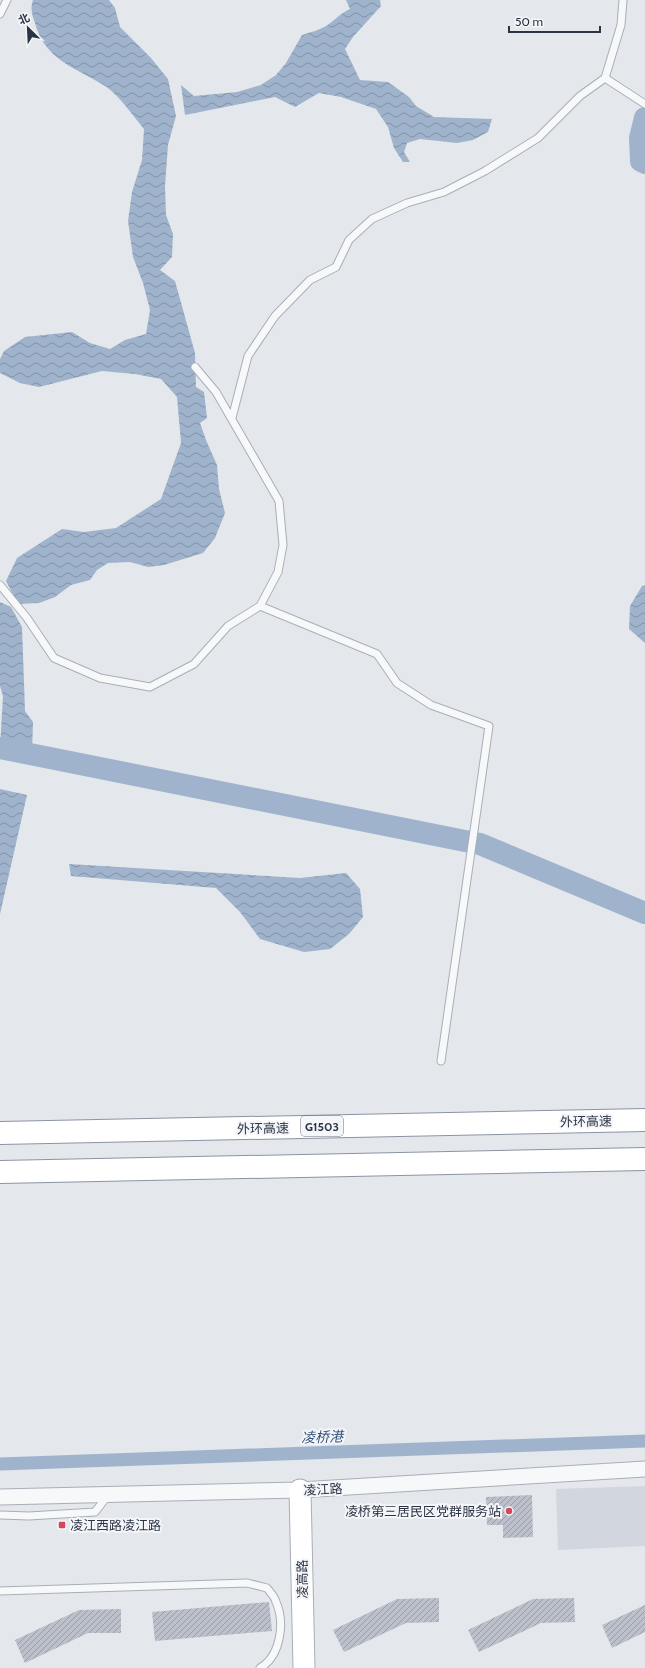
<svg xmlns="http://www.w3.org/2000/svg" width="645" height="1668" font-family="Cabin,'Noto Sans SC',sans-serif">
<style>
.built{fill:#d2d6de}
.water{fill:url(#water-waves)}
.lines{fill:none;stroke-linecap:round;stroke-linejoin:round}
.canal{stroke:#9fb4cc;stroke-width:13}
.river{stroke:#9fb4cc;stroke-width:22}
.building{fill:url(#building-hatch)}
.lane-casing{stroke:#a9aeb7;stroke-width:9}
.street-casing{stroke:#a9aeb7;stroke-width:17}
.secondary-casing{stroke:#a9aeb7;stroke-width:23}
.highway-casing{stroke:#8b94a3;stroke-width:24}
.lane{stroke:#f7f8fa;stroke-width:7}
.street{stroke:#f7f8fa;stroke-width:15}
.secondary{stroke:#fff;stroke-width:21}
.highway{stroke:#fff;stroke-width:22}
.poi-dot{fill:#d1495b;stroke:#f4f6f9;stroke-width:1.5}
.labels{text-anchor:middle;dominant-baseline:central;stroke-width:4;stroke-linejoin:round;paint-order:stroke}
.shield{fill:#f4f6f9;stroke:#676e7b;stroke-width:1}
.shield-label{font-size:12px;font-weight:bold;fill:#2b3445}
.street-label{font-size:13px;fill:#2b3445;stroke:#f4f6f9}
.poi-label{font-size:13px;fill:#2b3445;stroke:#f4f6f9;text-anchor:end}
.water-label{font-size:14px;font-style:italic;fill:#34527a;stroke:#f4f6f9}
</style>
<defs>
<pattern id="water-waves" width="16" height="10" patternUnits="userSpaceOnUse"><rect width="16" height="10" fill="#9fb4cc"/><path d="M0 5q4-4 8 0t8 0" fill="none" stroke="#8293a7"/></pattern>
<pattern id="building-hatch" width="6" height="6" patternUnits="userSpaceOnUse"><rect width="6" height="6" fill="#bbc0ca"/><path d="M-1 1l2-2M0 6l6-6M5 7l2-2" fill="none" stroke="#989da6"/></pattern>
</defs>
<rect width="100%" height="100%" fill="#e4e7ec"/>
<path class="built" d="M645,1486v60l-87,4 -2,-61z"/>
<path class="water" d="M33,0h76l6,8 5,19 31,31 17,21 8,37 -8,29 -3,41 1,29 7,19 -1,23 -12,13 15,11 20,72 1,34 8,5 3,26 -7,5 6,17 11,25 2,24 6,24 -10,25 -12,15 -39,12 -16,2 -18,-5 -22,1 -11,7 -7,10 -19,5 -16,12 -16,6 -21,1 -12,-23 11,-23 45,-29 22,3 32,-4 45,-29 20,-56 -4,-46 -16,-18 -26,-5 -33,-3 -63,16 -19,-4 -20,-10v-14l4,-8 21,-14 47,-5 18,11 20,6 15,-9 21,-6 4,-24 -7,-27 -10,-26 -5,-36 4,-29 10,-32 2,-31c-9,-11 -27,-36 -39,-43 -28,-18 -60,-25 -70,-63 -3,-9 -5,-14 -2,-23z
M346,0h34l1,6 -28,31 -8,12 15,31 28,2 21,15 7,9 18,11 58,2 -4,13 -15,8 -16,3 -37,-4 -13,4 -3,9 6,10h-7l-9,-14 -6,-21 -12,-18 -35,-12 -22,-4 -24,14 -20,-10 -90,18 -4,-30 13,11 43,-4 24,-7 15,-10 10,-12 16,-28c9,-3 19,-5 27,-11 8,-6 12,-11 21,-15z
M645,585v58l-16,-14 1,-23 12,-20z
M0,602l11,5 11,20 3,84 8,11 -1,33 -32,-7 3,-52 -3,-10z
M0,789l27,6 -27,119z
M69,864l231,14 46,-5 14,16 3,28 -14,17 -19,15 -26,3 -44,-13 -20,-27 -24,-24 -145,-12z"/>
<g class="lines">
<path class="canal" d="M0,1464l645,-23"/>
<path class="river" d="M645,118l-5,20 1,23 4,2
M0,748l480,96 165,69"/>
</g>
<path class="building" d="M532,1495l1,42 -30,1v-13h-16l-1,-28z
M439,1598v24l-33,1 -62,29 -11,-22 64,-31z
M574,1598l1,24 -34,1 -62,29 -11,-22 65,-31z
M269,1602l3,29 -117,10 -3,-29z
M645,1605v27l-33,16 -10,-23z
M121,1609v24h-33l-63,30 -10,-23 64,-30z"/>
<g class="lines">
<g class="lane-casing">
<path id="lane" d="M0,14l7,-14
M605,78l40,26
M195,367l21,25 63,109 4,44 -5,27 -18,34
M232,418l16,-62 27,-40 35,-36 26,-13 13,-27 23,-21 35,-16 37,-11 41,-21 53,-33 42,-42 25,-18 16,-53 2,-25
M0,585l27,33 27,40 46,20 50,9 44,-23 34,-38 32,-20 117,48 20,29 34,22 58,21 -48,335
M0,1515l29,1 66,-4 13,-17
M0,1591l247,-8 20,5c3,4 8,9 9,14 9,20 5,54 -16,66"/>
</g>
<g class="street-casing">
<path id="street" d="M0,1497l300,-7 345,-21"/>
</g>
<g class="secondary-casing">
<path id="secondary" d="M300,1490l4,178"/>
</g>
<g class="highway-casing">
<path id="highway" d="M0,1133l645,-13
M0,1172l645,-13"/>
</g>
<use href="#lane" class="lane"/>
<use href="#street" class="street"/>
<use href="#secondary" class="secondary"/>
<use href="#highway" class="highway"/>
</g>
<g class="poi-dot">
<circle cx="509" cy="1511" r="4"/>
<rect x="58" y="1521" width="8" height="8" rx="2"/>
</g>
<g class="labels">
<rect class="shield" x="301" y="1116" width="42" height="20" rx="3"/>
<g class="shield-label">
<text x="322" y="1126">G1503</text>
</g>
<g class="street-label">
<text transform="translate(586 1121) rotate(-1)">外环高速</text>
<text transform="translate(263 1128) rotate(-1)">外环高速</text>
<text transform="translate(323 1489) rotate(-3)">凌江路</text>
<text transform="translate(302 1579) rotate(-91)">凌高路</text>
</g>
<g class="poi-label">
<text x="501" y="1511">凌桥第三居民区党群服务站</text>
<text x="70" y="1525" text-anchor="start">凌江西路凌江路</text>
</g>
<g class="water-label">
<text transform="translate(322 1437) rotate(-2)">凌桥港</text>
</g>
</g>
<g transform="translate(28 28) rotate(336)" stroke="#f4f6f9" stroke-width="3" paint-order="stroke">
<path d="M0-3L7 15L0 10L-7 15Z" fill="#2b3445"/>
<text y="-6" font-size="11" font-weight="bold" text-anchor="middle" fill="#2b3445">北</text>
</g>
<path d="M509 26v6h91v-6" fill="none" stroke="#2b3445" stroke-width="2"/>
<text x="515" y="26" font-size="12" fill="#2b3445" stroke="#f4f6f9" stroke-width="3" paint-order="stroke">50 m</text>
</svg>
